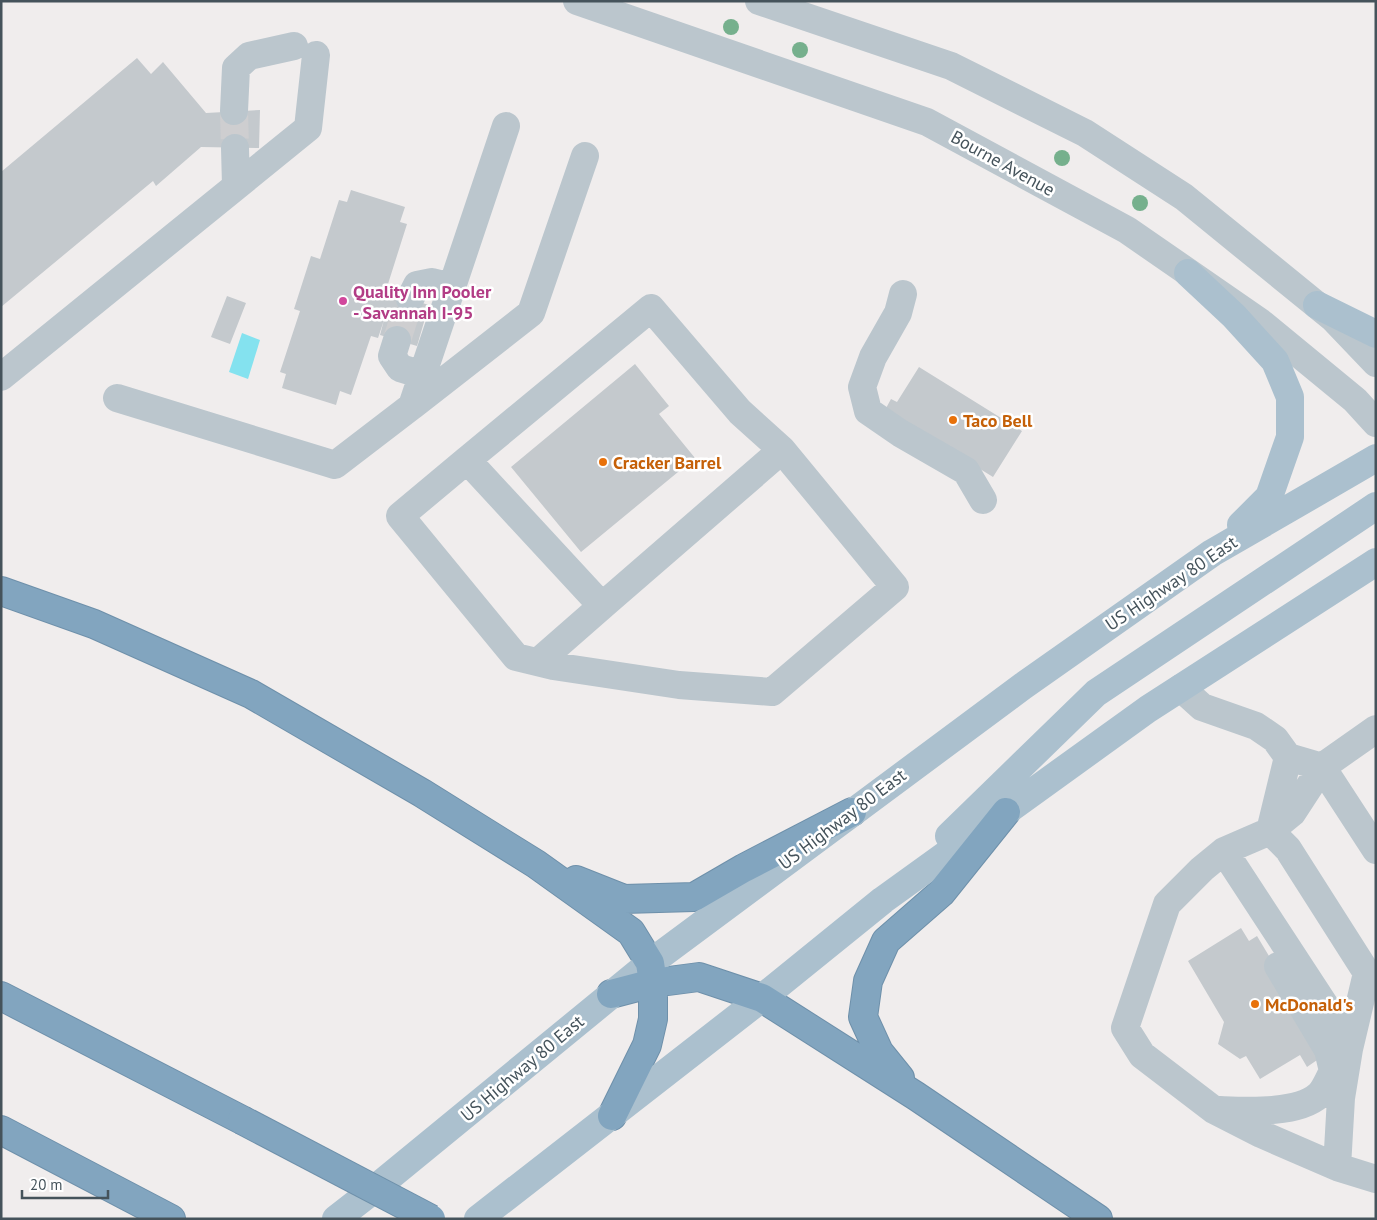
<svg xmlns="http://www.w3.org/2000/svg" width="1377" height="1220" font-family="'PT Sans',sans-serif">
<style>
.water{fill:#84e2ef}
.building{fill:#c4c9cd}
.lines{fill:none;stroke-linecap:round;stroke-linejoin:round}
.minor-tunnel{stroke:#ceced0;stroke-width:28;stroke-dasharray:28 14;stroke-linecap:butt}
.highway-casing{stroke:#6e90aa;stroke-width:30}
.minor{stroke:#bbc6cd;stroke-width:28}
.major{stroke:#abc0ce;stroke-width:28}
.highway{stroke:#82a5bf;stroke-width:28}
.highway-bridge-casing{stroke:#6e90aa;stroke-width:30;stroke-linecap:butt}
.highway-bridge{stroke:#82a5bf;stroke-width:28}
.tree{fill:#76b08d}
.hotel-dot{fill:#d1479c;stroke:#fff;stroke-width:2}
.food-dot{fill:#e8710a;stroke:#fff;stroke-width:2}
.labels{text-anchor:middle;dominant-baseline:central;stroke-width:5;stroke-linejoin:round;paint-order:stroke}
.street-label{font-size:18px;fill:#45535b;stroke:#fff}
.hotel-label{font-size:18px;font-weight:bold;fill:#b23c85;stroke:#fff;text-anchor:start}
.food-label{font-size:18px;font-weight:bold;fill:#c56008;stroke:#fff;text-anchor:start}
</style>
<rect width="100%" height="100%" fill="#f0eded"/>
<path class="water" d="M242,333l18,7 -12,39 -19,-7z"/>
<path class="building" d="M137,58l14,16 12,-12 43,51 54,-3 -1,38 -58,-1 -45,39 -3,-5 -152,126v-135z
M351,190l54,17 -5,15 7,2 -19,60 7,2 -3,8 37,11 -12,41 -37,-11 4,-15 -6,18 -7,-2 -20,59 -11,-4 -4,14 -54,-17 4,-14 -6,-2 20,-61 -6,-2 17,-53 9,3 19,-59 8,2z
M227,296l19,7 -16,41 -19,-7z
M635,364l34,42 -10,8 36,44 -114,94 -70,-85z
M919,367l103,64 -29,46 -108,-67 6,-11 6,3z
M1241,928l8,13 8,-5 41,68 22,54 -13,9 -7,-12 -40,24 -14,-23 -6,3 -22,-15 6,-22 -36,-61z"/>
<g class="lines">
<path class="minor-tunnel" d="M234,111l1,37
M397,340l13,-41"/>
<g class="highway-casing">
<path id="highway" d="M1,591l93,33 157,70 171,99 114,71 95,68 19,31 3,20v36l-6,26 -35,71
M576,880l48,19 70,-2 50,-29 108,-56
M611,994l42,-11 46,-6 63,21 154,98 182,123
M1,996l241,124
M900,1078l-21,-26 -16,-35 5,-36 18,-40 55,-48 65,-81
M1,1130l170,89"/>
</g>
<path class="minor" d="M577,1l350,121 200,108 133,92 95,78 21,23
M759,1l192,65 134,67 99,64 150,122 42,44
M234,111l2,-43 13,-12 45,-10
M506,126l-94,280 119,-93 54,-157
M235,148l1,38
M903,294l-5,19 -25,44 -11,30 6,24 32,22 66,38 17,29
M410,299l7,-14 15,-3 20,5
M397,340l-5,16 8,12 23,7
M1,377l307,-249 8,-73
M117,398l218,67 77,-59
M467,460l184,-152 89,104 42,38 113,137 -123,105 -93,-7 -126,-19 -37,-9 -116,-141 67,-56 135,146 180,-156
M538,662l64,-56
M1181,688l21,19 54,19 19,13 13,18 34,10 54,-38
M1288,757l-18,74 -46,20 -22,18 -35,35 -42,124 17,27 72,55 47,24 76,33 39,12
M1224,851l102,156 23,42 -8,49 -4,69
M1349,1049l18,-76 -79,-124 -18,-18 22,-18 30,-46 54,83
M1220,1110c27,1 78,4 99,-15 6,-6 10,-17 14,-24l-5,-21 -50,-84"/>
<path class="major" d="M1188,273l46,43 41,45 15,36v40l-21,60 -28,28
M1317,305l59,29
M949,836l147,-143 280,-187
M336,1219l36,-28 278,-228 373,-277 189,-133 164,-95
M478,1219l284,-221 121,-98 265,-191 228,-147"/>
<use href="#highway" class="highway"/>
<g class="highway-bridge-casing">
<path id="highway-bridge" d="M242,1120l189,99"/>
</g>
<use href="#highway-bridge" class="highway-bridge"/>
</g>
<g class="tree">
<circle cx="731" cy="27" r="8"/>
<circle cx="800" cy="50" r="8"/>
<circle cx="1062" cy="158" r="8"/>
<circle cx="1140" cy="203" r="8"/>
</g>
<circle class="hotel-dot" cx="343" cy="301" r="5"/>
<g class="food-dot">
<circle cx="953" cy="420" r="5"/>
<circle cx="603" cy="462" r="5"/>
<circle cx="1255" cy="1004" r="5"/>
</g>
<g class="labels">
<g class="street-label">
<text transform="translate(1003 163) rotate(29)">Bourne Avenue</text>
<text transform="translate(1171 583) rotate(-34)">US Highway 80 East</text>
<text transform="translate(842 819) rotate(-37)">US Highway 80 East</text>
<text transform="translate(522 1068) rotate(-40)">US Highway 80 East</text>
</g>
<g class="hotel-label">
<text x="353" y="291">Quality Inn Pooler<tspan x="353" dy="21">- Savannah I-95</tspan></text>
</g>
<g class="food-label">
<text x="963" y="420">Taco Bell</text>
<text x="613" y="462">Cracker Barrel</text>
<text x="1265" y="1004">McDonald's</text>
</g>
</g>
<rect width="1377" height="1220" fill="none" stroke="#45535b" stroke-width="5"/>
<path d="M22 1190v8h86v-8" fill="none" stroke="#45535b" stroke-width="2.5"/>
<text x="30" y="1190" font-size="15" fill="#45535b" stroke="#ffffff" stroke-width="4" paint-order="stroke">20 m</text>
</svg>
